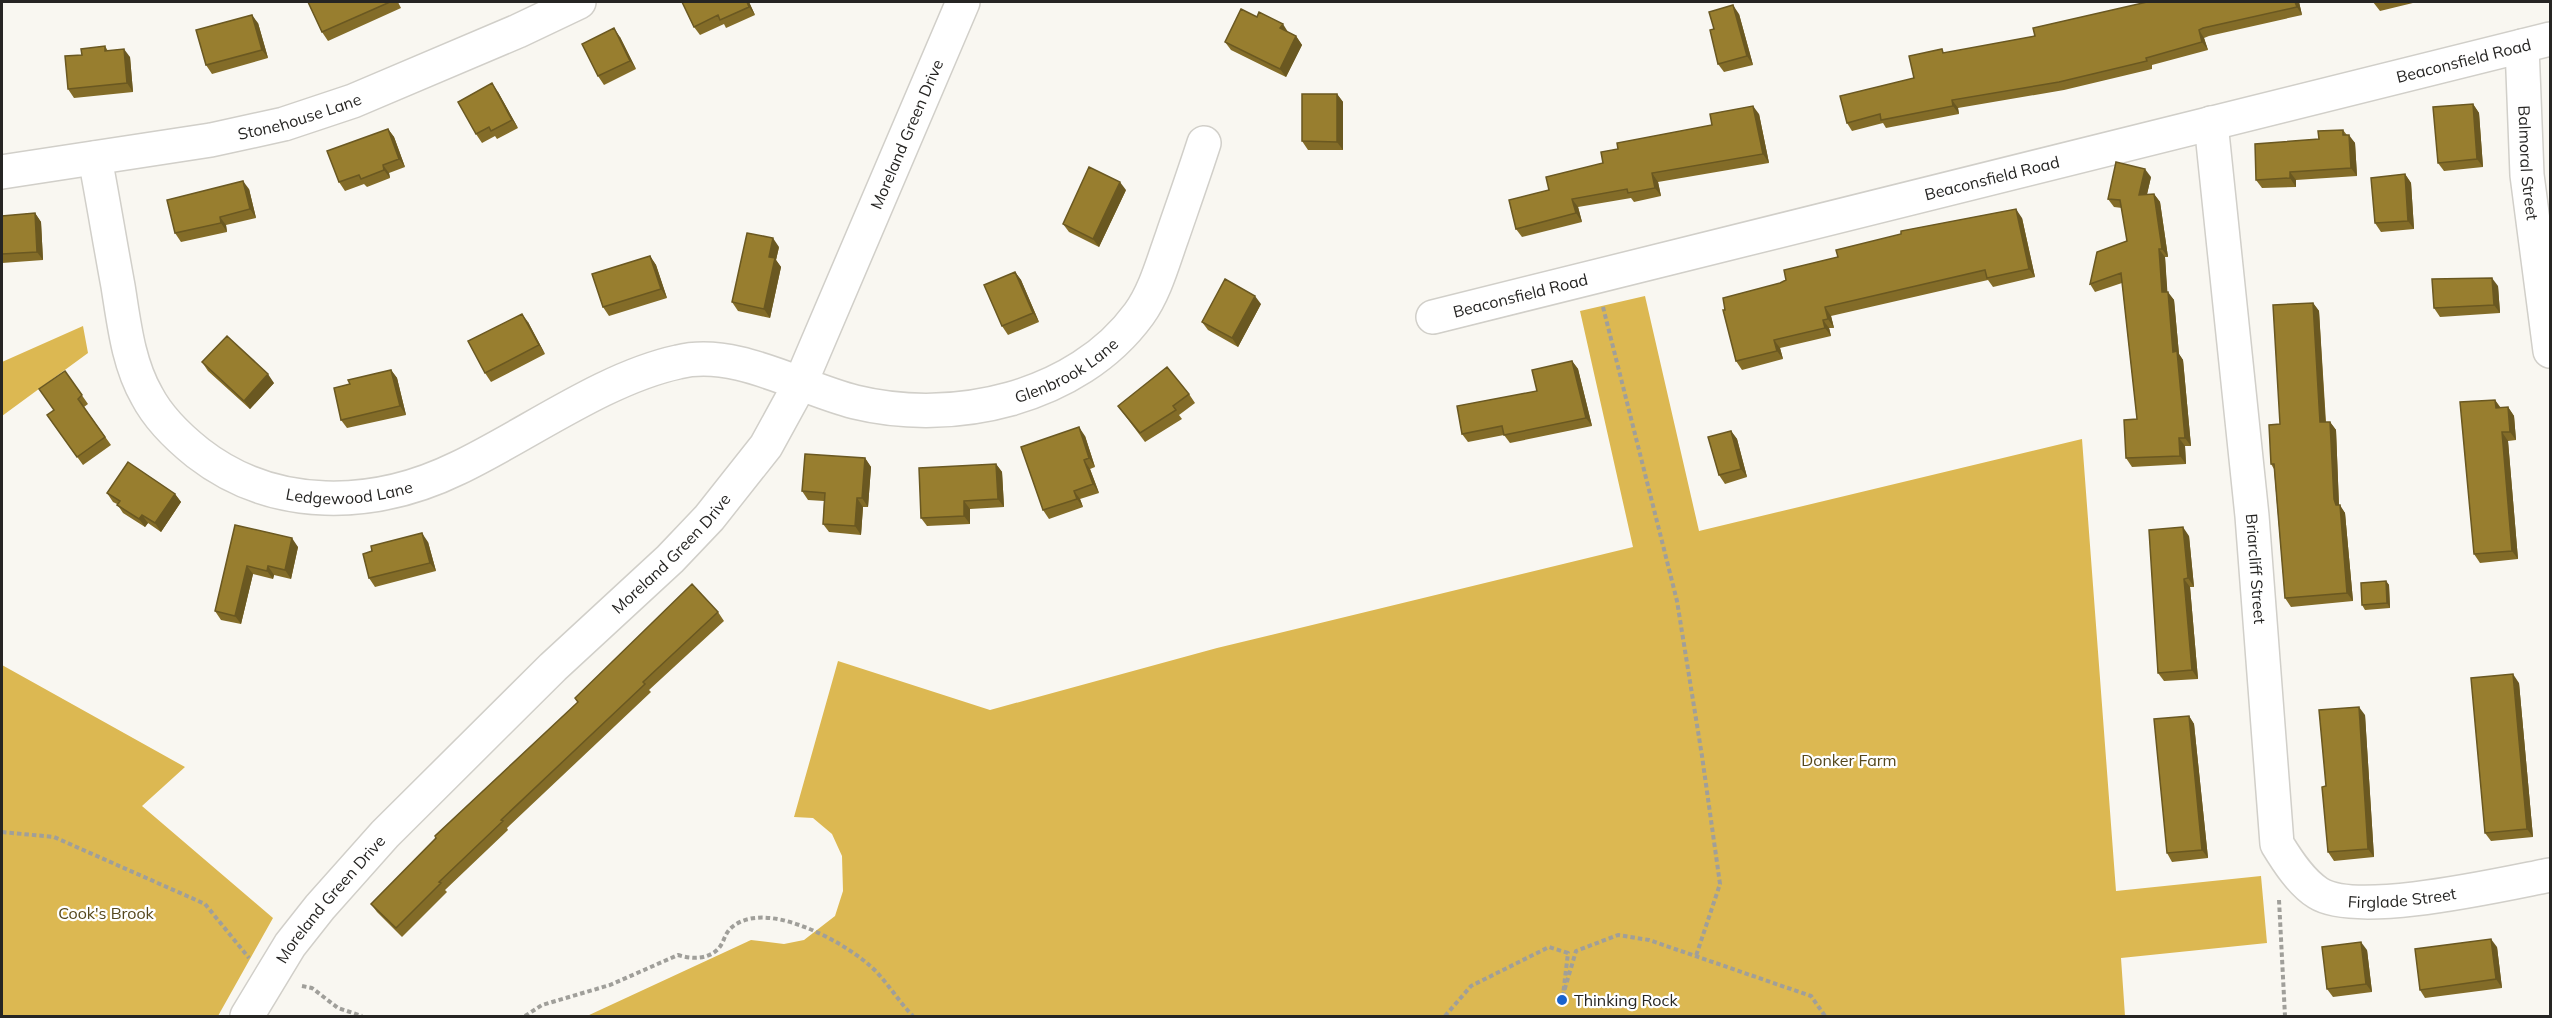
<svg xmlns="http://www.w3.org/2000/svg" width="2552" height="1018" font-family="Mulish,sans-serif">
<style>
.forest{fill:#dcb852}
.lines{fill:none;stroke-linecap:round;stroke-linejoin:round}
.minor-casing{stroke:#d1cfc9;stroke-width:36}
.path{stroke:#a09f9a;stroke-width:4;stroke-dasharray:4.5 3;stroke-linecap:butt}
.minor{stroke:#fff;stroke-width:33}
.wall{fill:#836c28}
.shaded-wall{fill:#6a5821}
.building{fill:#987e2f;stroke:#6a5821;stroke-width:1.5}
.poi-dot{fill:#1963cd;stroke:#fff;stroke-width:2}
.labels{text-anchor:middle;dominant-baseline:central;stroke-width:4.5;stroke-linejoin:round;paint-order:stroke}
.street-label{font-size:16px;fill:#262523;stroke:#fff}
.park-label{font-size:16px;fill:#55471c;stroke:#fff}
.poi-label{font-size:16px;fill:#262523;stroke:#fff;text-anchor:start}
</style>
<rect width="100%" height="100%" fill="#f9f7f1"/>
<path class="forest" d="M1645,296l54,235 383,-92 34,452 145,-15 6,67 -146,15 4,58h-1538l164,-76 33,4 20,-4 31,-24 8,-25 -1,-35 -10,-22 -19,-16 -19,-1 44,-156 152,49 227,-62 416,-101 -53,-236z
M83,326l5,27 -86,63v-54z
M2,665l183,102 -43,39 131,112 -55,98h-216z"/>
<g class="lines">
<g class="minor-casing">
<g id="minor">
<path id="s1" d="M2522,46l5,129 23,176"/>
<path id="s2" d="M2211,123l41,393 25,328c11,18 24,38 41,49 39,25 185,-9 232,-18"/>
<path id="s3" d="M95,158c8,42 15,85 23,128 6,37 10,77 29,110 12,23 31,41 51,57 76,59 176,56 260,15 69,-33 146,-90 220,-106 58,-14 121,26 177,40 98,24 222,-3 284,-88 16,-22 24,-52 33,-77 11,-32 22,-63 32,-94"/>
<path id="s4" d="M2,172l209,-32 73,-16 69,-23 165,-70 61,-29"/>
<path id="s5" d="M1433,317l1117,-278"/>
<path id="s6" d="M247,1016l43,-71 30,-38 65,-73 168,-167 117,-108 39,-41 57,-72 34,-62 163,-382"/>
</g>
</g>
<path class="path" d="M1603,307l74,294 25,155 18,128 -24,72
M2,832l52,5 151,67 44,54
M2279,900l6,116
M302,986l10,2 26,20 24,8
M525,1016l17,-11 68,-20 68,-30c13,4 28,5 39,-5 6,-5 7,-14 12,-20 32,-34 111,10 139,34 17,14 29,36 45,52
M1445,1016l26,-30 78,-39 19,6 -5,42 13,-44 42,-16 31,5 162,56 14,20"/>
<use href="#minor" class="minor"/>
</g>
<path class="wall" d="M308,2h90l3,6 -73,33 -6,-9z
M682,2h67l6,13 -29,13 -2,-4 -24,11 -6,-8z
M2299,2l3,13 -93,21 -5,2 4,12 -56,15v4l-88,21 -106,18 1,6 -73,14 -3,-5 -31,8 -5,-8 67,-45 31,-25 90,-17z
M2373,2h44l-37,9z
M1739,14l14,51 -29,7 -6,-8z
M258,23l10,35 -56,16 -6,-9z
M1288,32l8,4 6,9 -16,32 -55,-27 -6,-8z
M620,37l16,32 -32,16 -6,-9z
M105,46l3,5 22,6 3,35 -59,6 -6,-9 14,-34z
M498,92l20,36 -21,11 -2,-3 -13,7 -6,-9z
M1337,94l6,8v48h-35l-6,-9z
M2473,104l6,9 4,54 -39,4 -6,-8z
M1759,114l10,49 -111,19 3,14 -27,6 -3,-4 -53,9 4,15 -60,15 -6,-8 33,-39 54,-27 15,-14z
M388,129l6,8 11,30 -16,6 1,5 -23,9 -3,-3 -19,7 -6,-9z
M2343,130l4,5 8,8 2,33 -61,4v7l-34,1 -6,-8 63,-41z
M2405,174l6,9 3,46 -33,3 -6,-9z
M2151,177l-4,17h7l6,8 8,55h-3l2,35 7,8 5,54 4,6 8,86h-6l1,18 -54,3 -6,-9 11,-39 -15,-136 -27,9 -5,-8 37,-43 -5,-33 -8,-1 -6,-8z
M249,189l7,29 -30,7 1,7 -46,10 -6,-9z
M1126,190l-27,57 -30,-15 -6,-8z
M35,213l6,9 2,38 -41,3v-47z
M2022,218l13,59 -42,10 -5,-7 -157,36 3,12h-5l2,8 -51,12 3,11 -41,11 -6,-9 -11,-51 55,-27 58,-26z
M779,247l-3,13 5,7 -11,51 -32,-7 -6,-9z
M650,256l6,9 11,33 -58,18 -6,-9z
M1015,272l6,8 18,42 -31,13 -6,-9z
M2498,286l2,27 -60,4 -6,-9z
M2313,303l6,8 7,111h4l6,8 3,75 6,8 8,88 -62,6 -6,-9 -11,-129 -3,-5 9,-40z
M1261,304l-23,43 -30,-17 -6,-8z
M528,322l17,32 -54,28 -6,-9z
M1572,361l6,8 14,57 -82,17 -6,-8 -36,7 -6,-8 75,-43z
M202,362l72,21 -24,26 -42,-38z
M391,370l6,8 9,37 -59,13 -6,-8 9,-36z
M65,371l23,33 -4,3 27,38 -28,20 -36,-50 7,-4z
M1189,394l6,9 -16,12 3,4 -37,23 -27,-36z
M2495,400l6,8 7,-1 6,9 2,24 -8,1 10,118 -38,4 -6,-9z
M1731,431l6,8 10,38 -22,7 -6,-9z
M1085,436l10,31 -5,2 9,24 -19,6 3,8 -34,12 -6,-9z
M865,458l6,9 -3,40h-5l-2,28 -32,-3 -6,-8 1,-23 -16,-1 -6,-9z
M996,464l6,8 2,35 -34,2v15l-43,2 -6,-8z
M107,493l68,1 6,8 -20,30 -13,-9 -3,4 -22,-14 -6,-9 -4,-2z
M235,525l63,22 -7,32 -17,-4 -1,4 -20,-5 -12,50 -20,-4 -6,-9z
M2189,536l5,51h-4l8,92 -34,2 -6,-8z
M428,542l8,29 -61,16 -6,-9z
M2386,581l3,4 1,23 -25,2 -3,-5z
M718,612l6,9 -75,69 2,2 -144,136 1,2 -63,60 2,2 -45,45 -25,-25 -6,-8 207,-202 -3,-4z
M2519,683l14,154 -42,4 -6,-8z
M2365,715l9,142 -40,4 -6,-9 -2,-66z
M2189,716l5,8 14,134 -36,4 -5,-9z
M2497,947l5,41 -77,10 -5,-8z
M2367,950l5,42 -39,5 -6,-8z"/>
<path class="shaded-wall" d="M747,2h2l6,13 -6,-8z
M2295,2h4l3,13 -5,-8z
M1733,5l6,9 14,51 -6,-9z
M252,15l6,8 10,35 -6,-8z
M1283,24l5,8 -8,-4z
M614,28l6,9 16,32 -6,-8z
M2199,30l5,8 4,12 -6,-8z
M1296,36l6,9 -16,32 -6,-8z
M124,49l6,8 3,35 -6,-9z
M492,83l6,9 20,36 -6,-8z
M1337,94l6,8v48l-6,-8z
M1952,100l6,8 1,6 -6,-8z
M2473,104l6,9 4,54 -6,-8z
M1753,106l6,8 10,49 -6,-9z
M388,129l6,8 11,30 -6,-8z
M2349,135l6,8 2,33 -6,-8z
M383,165l6,8 1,5 -6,-8z
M2145,169l6,8 -6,26 -6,-8z
M2290,172l6,8v7l-6,-9z
M1652,173l6,9 3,14 -6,-8z
M2405,174l6,9 3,46 -6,-8z
M243,181l6,8 7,29 -6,-9z
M1120,182l6,8 -27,57 -6,-8z
M2154,194l6,8 8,55 -6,-8z
M1572,199l6,8 4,15 -6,-9z
M2016,209l6,9 13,59 -6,-8z
M35,213l6,9 2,38 -6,-8z
M220,217l6,8 1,7 -6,-9z
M773,238l6,9 -3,13 5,7 -11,51 -6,-9 5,-52z
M2159,249l6,8 3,43 -6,-8z
M650,256l6,9 11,33 -6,-9z
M1015,272l6,8 18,42 -6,-9z
M2492,278l6,8 2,27 -6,-8z
M2168,292l6,8 5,54 4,6 8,86 -6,-8 -12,-86z
M1255,296l6,8 -23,43 -6,-9z
M2313,303l6,8 7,120 -6,-9z
M1825,307l6,9 3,12 -6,-9z
M522,314l6,8 17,32 -6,-9z
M1823,320l6,8 2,8 -6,-8z
M1774,340l6,8 3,11 -6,-8z
M1572,361l6,8 14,57 -6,-8z
M391,370l6,8 9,37 -6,-9z
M268,374l6,9 -24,26 -6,-8z
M2495,400l6,9 -5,-1z
M2508,407l6,9 2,24 -6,-8z
M2330,422l6,8 3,77 1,-2 5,8 8,88 -6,-8 -11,-88 -2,-6z
M1079,427l6,9 10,31 -6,-9z
M1731,431l6,8 10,38 -6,-8z
M2502,432l6,9 10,118 -6,-8z
M2179,438l6,8 1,18 -6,-8z
M865,458l6,9 -3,40 -6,-9z
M1084,460l6,9 9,24 -6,-9z
M996,464l6,8 2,35 -6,-8z
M1074,491l6,8 3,8 -6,-8z
M175,494l6,8 -20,30 -6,-9z
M857,498l6,9 -2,28 -6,-9z
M964,501l6,8v15l-6,-8z
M142,515l6,8 -3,4 -6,-8z
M2183,527l6,9 5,51 -6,-9z
M422,533l6,9 8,29 -6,-8z
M292,538l6,9 -7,32 -6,-9z
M247,566l6,8 -12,50 -6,-8z
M268,566l6,9 -1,4 -6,-8z
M2184,579l6,8 8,92 -6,-9z
M2386,581l3,4 1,23 -3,-5z
M2513,674l6,9 14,154 -6,-8z
M2359,707l6,8 9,142 -6,-8z
M2189,716l5,8 14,134 -6,-8z
M2491,939l6,8 5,41 -6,-9z
M2361,942l6,8 5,42 -6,-8z"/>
<path class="building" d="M308,2h82l-68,30z
M682,2h65l2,5 -29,13 -2,-5 -24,12z
M2147,2h148l2,5 -94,21 -4,2 3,12 -56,16 1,3 -88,21 -107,18 1,6 -72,14 -1,-6 -33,9 -7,-27 74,-18 -5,-22 33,-7 1,4 92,-17 -2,-8z
M1733,5l14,51 -29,8 -8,-34 4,-1 -5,-17z
M1241,9l16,8 2,-5 24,12 -3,4 16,8 -16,33 -55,-27z
M252,15l10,35 -56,15 -10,-35z
M614,28l16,33 -32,15 -16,-32z
M105,46v5l19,-2 3,34 -59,6 -3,-33 17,-1 -1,-6z
M492,83l20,37 -21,11 -2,-4 -13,7 -18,-32z
M1302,94h35v48l-35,-1z
M2473,104l4,55 -39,4 -5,-56z
M1753,106l10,48 -111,19 3,15 -27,5 -1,-4 -55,10 4,14 -60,16 -7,-29 40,-10 -3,-13 57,-14 -2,-11 17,-3 -1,-6 95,-18 -2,-11z
M388,129l11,30 -16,6 1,5 -23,9 -2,-4 -20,7 -12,-31z
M2343,130v5h6l2,33 -61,4v6l-34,2 -1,-36 64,-5 -1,-8z
M2116,162l29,7 -6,26 15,-1 8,55h-3l3,43h6l5,60 4,-1 8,87h-6l1,18 -54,2 -2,-38 13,-1 -16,-146 -31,11 7,-32 30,-11 -7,-41 -12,-1z
M1089,167l31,15 -27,57 -30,-15z
M2405,174l3,47 -33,2 -4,-45z
M243,181l7,28 -30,8 1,6 -46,10 -8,-33z
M2016,209l13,60 -42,9 -2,-8 -160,37 3,12 -5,1 2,8 -51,12 3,11 -41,10 -13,-51h2l-2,-12 57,-15 6,-3 -2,-10 54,-13 -2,-7 65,-16v-3z
M35,213l2,39 -35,2v-38z
M747,233l26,5 -4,19 6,1 -11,51 -32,-7z
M650,256l11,33 -58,18 -11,-33z
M1015,272l18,41 -31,13 -18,-41z
M2492,278l2,27 -60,3 -2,-29z
M1225,279l30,17 -23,42 -30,-16z
M2313,303l7,119h10l4,77 2,6h4l7,88 -62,5 -11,-134h-3l-2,-39 11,-1 -7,-119z
M522,314l17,31 -54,28 -17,-32z
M227,336l41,38 -24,27 -42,-39z
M1572,361l14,57 -82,17 -2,-9 -40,8 -5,-28 80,-15 -5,-21z
M1167,367l22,27 -16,12 3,4 -36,23 -22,-27z
M391,370l9,36 -59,14 -7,-32 16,-4 -2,-4z
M65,371l17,24 -4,4 27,38 -28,20 -30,-42 7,-5 -15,-21z
M2495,400l1,8 12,-1 2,25h-8l10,119 -38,3 -14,-152z
M1079,427l10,31 -5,2 9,24 -19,7 3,8 -34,11 -22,-63z
M1731,431l10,38 -22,6 -11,-38z
M805,454l60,4 -3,40h-5l-2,28 -32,-2 2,-31 -23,-2z
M128,462l47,32 -20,29 -13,-8 -3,4 -22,-14 3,-4 -13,-8z
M996,464l2,35 -34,2v15l-43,2 -2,-50z
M235,525l57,13 -7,32 -17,-4 -1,5 -20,-5 -12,50 -20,-5z
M2183,527l5,51 -4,1 8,91 -34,3 -9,-143z
M422,533l8,30 -61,15 -6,-24 9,-3 -1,-5z
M2386,581l1,22 -25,2 -1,-22z
M692,584l26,28 -75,70 2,2 -144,136 2,1 -64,61 2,1 -45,45 -25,-24 65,-66 -1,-2 143,-134 -3,-4z
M2513,674l14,155 -42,4 -14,-155z
M2359,707l9,142 -40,3 -6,-65 4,-1 -7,-76z
M2189,716l13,134 -35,3 -13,-134z
M2491,939l5,40 -76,11 -5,-41z
M2361,942l5,42 -39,5 -5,-42z"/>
<circle class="poi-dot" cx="1562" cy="1000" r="6"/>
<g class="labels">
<g class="street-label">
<text stroke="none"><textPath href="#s5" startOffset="1062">Beaconsfield Road</textPath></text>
<text stroke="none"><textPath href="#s4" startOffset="303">Stonehouse Lane</textPath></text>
<text stroke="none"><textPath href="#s6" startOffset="1116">Moreland Green Drive</textPath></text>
<text stroke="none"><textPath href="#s1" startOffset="117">Balmoral Street</textPath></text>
<text stroke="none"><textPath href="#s5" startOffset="576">Beaconsfield Road</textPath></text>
<text stroke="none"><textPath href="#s5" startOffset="90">Beaconsfield Road</textPath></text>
<text stroke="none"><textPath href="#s3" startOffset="1245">Glenbrook Lane</textPath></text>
<text stroke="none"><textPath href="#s3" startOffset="483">Ledgewood Lane</textPath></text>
<text stroke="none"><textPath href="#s6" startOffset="630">Moreland Green Drive</textPath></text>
<text stroke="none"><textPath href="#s2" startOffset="448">Briarcliff Street</textPath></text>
<text stroke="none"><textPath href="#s2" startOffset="874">Firglade Street</textPath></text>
<text stroke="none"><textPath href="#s6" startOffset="144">Moreland Green Drive</textPath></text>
</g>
<g class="park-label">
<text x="1849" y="760">Donker Farm</text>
<text x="106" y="913">Cook's Brook</text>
</g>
<g class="poi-label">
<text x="1574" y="1000">Thinking Rock</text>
</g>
</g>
<rect width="2552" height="1018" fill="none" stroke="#262523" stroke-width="6"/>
</svg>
